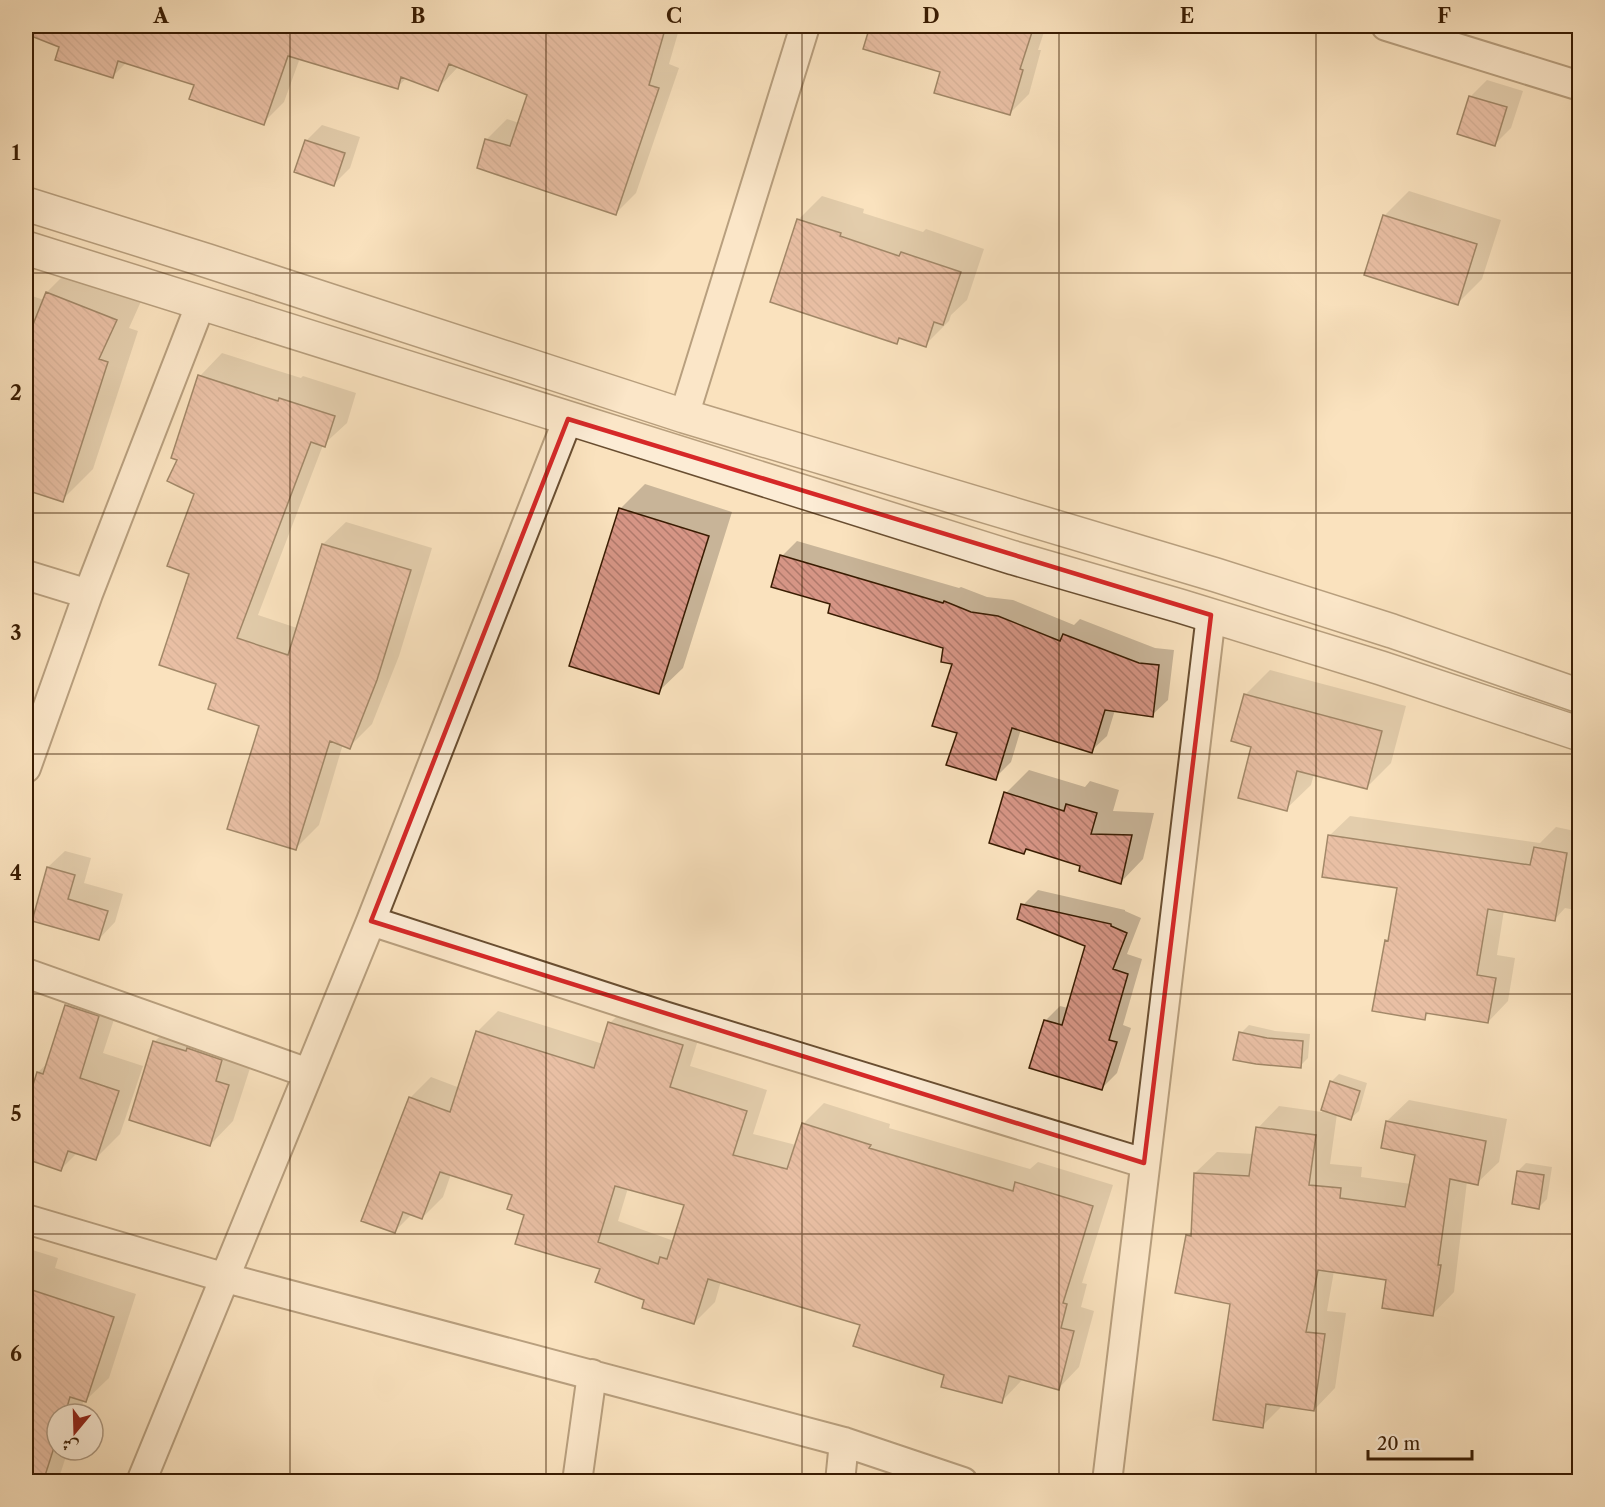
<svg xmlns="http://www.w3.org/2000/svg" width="1605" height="1507" font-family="'Libre Caslon Text',Amiri,serif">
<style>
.shadow{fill:#0003;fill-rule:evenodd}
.building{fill:url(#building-back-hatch);stroke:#391c02;stroke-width:1.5;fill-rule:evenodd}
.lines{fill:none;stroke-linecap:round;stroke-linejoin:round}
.minor-casing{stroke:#694e31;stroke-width:32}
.tertiary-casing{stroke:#694e31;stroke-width:36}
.minor{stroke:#fcecd5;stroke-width:28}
.tertiary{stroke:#fcecd5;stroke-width:33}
.marked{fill:none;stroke:#d62828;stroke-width:4.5;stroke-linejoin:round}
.grid{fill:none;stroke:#391c02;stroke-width:1.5;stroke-opacity:0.55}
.neatline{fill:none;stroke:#391c02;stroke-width:2}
.grid-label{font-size:20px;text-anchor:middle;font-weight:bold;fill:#391c02}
</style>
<defs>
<pattern id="building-back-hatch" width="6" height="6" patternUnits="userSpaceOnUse" patternTransform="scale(1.5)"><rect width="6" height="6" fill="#d69585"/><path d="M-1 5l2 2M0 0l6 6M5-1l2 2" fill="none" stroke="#af796b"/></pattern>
</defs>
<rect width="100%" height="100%" fill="#fae2be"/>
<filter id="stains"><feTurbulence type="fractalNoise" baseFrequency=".00333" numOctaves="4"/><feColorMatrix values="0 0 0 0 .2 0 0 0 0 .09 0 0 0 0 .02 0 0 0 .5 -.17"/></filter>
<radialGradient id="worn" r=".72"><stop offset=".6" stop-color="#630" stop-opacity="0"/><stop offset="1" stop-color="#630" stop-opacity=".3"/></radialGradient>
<path class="shadow" d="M26,26h681l-7,6 -20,-6 -11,38 10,4 -43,125 -21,21 -129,-74 21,-21 12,4 10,-29 -70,-28 -22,23 -30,-11 -10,9 -97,-29 -16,44 -21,21 -67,-39 -69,-22 -14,14 -52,-30 -35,-13z
M872,26h174l-8,24h3l-12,44 -20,20 -67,-43 -77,-23z
M1487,80l36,11 -12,37 -16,16 -36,-11 12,-37z
M322,125l38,12 -10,31 -16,16 -28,-43z
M1409,191l92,29 -19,59 -25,25 -73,-88z
M822,196l42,13 -1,4 60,19 3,-3 58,20 -17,51 -16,15 -2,6 -24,24 -24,-8 -5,5 -98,-122z
M78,261l69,27 -18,40 9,3 -45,138 -31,31 -36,-12v-194l18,6 3,-8z
M222,353l79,25 2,-2 53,17 -9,30 -24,22 -65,170 39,13 26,-84 23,-22 86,26 -33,108 -27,68 -23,23 -6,-3 -24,81 -23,23 -35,-123 -43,-42 -27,-110 4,-80 -15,-34 20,-83z
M645,484l87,28 -49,156 -25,24 -38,-183z
M797,541l162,47 2,-1 26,10 26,3 61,25 6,-6 75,29 19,2 -6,50 -16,15 -37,-5 -8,26 -16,15 -70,-22 -10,33 -16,16 -36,-46 -6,-70 -9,-15 -112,-44 -50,-47z
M1270,670l136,36 -15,57 -25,25 -52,-14 -3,11 -25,24 -33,-63 -8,-51z
M1029,770l56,17 5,-6 29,9 -6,21 41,2 -11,46 -23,24 -38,-18 -54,-17 -4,5 -18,-60z
M1350,816l190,27 16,-16 24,5v79l-15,-3 -10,11 -51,-9 -7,45 18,3 -7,43 -20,21 -57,-10 -7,6 -38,-77 4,-3 9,-52 -70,-50z
M65,851l26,7 -7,25 39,11 -8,28 -16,17 -65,-19 14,-53z
M1038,890l87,20v1l16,7 -14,36 15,5 -19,66 8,3 -14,45 -15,15 -57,-67 15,-15 8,2 18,-62 -63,-41z
M91,981l32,11 -20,61 40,13 -23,68 -24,24 -18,-6 -17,17 -35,-12v-45l12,-40 10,-9 19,-58z
M631,1002l72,22 -13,42 77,24 -14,44 43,11 7,-21 21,-21 66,21 -1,4 141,41 8,-7 75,23 -31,98 5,1 -6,23 13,4 -15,56 -20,21 -36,-9 -21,22 -56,-27 -84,-50 -141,-43 -6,21 -21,21 -92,-55 -76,-54 -12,-20 -63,-20 -8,23 -21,21 -10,-4 -17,17 15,-133 21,-21 29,11 17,-56 21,-21 105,33 7,-21zM628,1188l58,16 -12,37 -56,-20z
M178,1019l74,43 -19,59 -23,24 -56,-103z
M1249,1025l26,6 35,3 -2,24 -8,8 -59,-33z
M1339,1074l28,9 -8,28 -8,7 -14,-4 -7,50 32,3 -1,10 50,7 6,-30 -30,-33 22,-21 98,19 -8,43 -22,21 -10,-2 -13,111 -21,22 -45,-35 -54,-8 -7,40 19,2 -11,75 -21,22 -31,-5 -21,21 -30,-123 -44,-68 5,-5 2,-57 22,-21 37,2 4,-26 21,-22 43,6 9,-30z
M1526,1163l26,4 -5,32 -8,8 -21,-36z
M26,1248l32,10 -3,10 81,26 -27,84 -23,22h-2l-5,14h-22v36h11l-9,28 -3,4h-30z
M917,1464l36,18h-53z"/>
<path class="building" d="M26,26h640l-17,59 10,3 -43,127 -139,-47 8,-29 25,7 17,-51 -78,-31 -11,27 -37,-14 -3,12 -110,-33 -24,69 -75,-26 5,-14 -76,-24 -5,17 -58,-18 4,-13 -33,-13z
M870,26h164l-14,43 3,1 -13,45 -76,-22 6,-21 -77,-23z
M1469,96l38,11 -12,39 -38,-12z
M305,140l40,13 -11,33 -40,-14z
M1383,215l94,29 -19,61 -94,-30z
M797,219l44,14 -1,3 59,20 2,-4 60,20 -18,53 -9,-3 -8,25 -27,-9 -2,6 -127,-42z
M46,292l71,28 -18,39 9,3 -45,140 -37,-12v-148z
M198,375l80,26 1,-3 56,18 -10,31 -14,-5 -74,196 51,17 34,-111 89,26 -34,110 -27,69 -20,-8 -34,109 -69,-21 32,-103 -51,-17 8,-25 -57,-19 30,-91 -22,-8 27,-72 -27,-13 10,-21 -6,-2z
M619,508l90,28 -50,158 -90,-28z
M780,555l163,48 1,-2 27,11 27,4 62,25 3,-7 76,29 20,2 -6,52 -48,-7 -13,43 -80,-25 -16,52 -50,-15 11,-32 -25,-7 20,-62 -11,-2 2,-14 -115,-35 2,-9 -59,-17z
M1244,694l138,37 -15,58 -70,-18 -10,40 -49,-13 13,-51 -20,-6z
M1004,792l60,19 2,-7 31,9 -6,21 41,1 -11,49 -42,-13 1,-5 -54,-17 -2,5 -35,-11z
M1328,835l202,30 4,-18 33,6 -12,68 -67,-12 -11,66 19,3 -8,45 -62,-10 -1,7 -53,-9 13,-71 3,1 9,-53 -75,-11z
M47,867l28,8 -7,24 40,12 -9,29 -67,-19z
M1021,904l90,20v2l16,7 -14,36 15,5 -19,66 8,2 -15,48 -73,-22 15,-48 18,5 23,-79 -68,-27z
M65,1005l34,11 -19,62 39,13 -23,69 -28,-9 -7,20 -35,-12v-52l11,-35 6,2z
M608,1022l75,23 -13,42 77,24 -14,44 54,14 15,-46 69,22 -2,3 144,43 2,-9 78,24 -30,97 4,1 -6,24 13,3 -15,59 -50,-14 -7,27 -61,-16 3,-12 -91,-29 7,-21 -152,-46 -14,45 -52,-16 2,-8 -49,-18 5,-13 -85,-25 9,-29 -17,-6 5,-14 -72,-23 -18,47 -19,-7 -8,21 -34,-12 48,-124 41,15 26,-81 118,37zM615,1186l69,19 -17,54 -7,-2 -2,7 -60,-22z
M1239,1032l28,6 36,3 -2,27 -45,-4 -23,-4z
M153,1041l33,10 1,-3 35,12 -6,21 13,4 -19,61 -81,-26z
M1330,1081l30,10 -9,29 -30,-10z
M1386,1121l100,20 -8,44 -28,-6 -12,86h3l-8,51 -51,-8 4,-28 -68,-10 -12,62 19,2 -11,77 -48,-7 -3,24 -50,-8 17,-116 -55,-11 11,-58 5,1 3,-63 55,3 7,-49 60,8 -7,50 32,3 -1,10 65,9 10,-52 -34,-7z
M1517,1171l27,4 -5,34 -27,-5z
M26,1288l88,29 -28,85 -16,-5 -5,17h-8v24l-14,44h-17z"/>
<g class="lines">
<g class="minor-casing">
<path id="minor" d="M1386,26l194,60
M684,416l121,-390
M26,575l62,19
M26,768l62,-174 113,-291
M371,921l293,95 480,147
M26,973l282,100
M26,1219l200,59 618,164 119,40
M141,1482l230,-561 197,-502
M577,1482l15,-108
M840,1482l4,-40
M1107,1482c34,-289 71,-578 104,-867"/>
</g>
<g class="tertiary-casing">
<path id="tertiary" d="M26,204l182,57 476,155 532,159 176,56 188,65
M26,248l988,310 166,48 201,62 199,66"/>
</g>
<use href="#minor" class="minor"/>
<use href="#tertiary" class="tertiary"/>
</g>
<path d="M0 0H1605V1507H0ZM568,419l643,196 -67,548 -773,-242z" fill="#fae2be" fill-opacity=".55" fill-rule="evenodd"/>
<path class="marked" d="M568,419l643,196 -67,548 -773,-242z"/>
<path class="grid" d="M290,26v1456M546,26v1456M802,26v1456M1059,26v1456M1316,26v1456M26,273h1554M26,513h1554M26,754h1554M26,994h1554M26,1234h1554"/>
<rect width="1605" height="1507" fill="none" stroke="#fae2be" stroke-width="66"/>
<g transform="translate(75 1432) rotate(199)"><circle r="28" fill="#fcecd5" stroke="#ae9981" stroke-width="1.5"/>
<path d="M0-4.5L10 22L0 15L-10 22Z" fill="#8f2418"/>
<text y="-9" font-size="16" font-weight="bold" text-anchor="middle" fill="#391c02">ش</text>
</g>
<path d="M1368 1450v9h104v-9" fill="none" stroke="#391c02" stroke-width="3"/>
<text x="1377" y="1450" font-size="18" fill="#391c02" stroke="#fcecd5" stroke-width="4.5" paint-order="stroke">20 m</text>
<rect x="33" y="33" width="1539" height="1441" class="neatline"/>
<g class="grid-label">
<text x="161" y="23">A</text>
<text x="418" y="23">B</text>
<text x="674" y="23">C</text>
<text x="931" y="23">D</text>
<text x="1187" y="23">E</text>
<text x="1444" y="23">F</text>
<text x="16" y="160">1</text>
<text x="16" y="400">2</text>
<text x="16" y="640">3</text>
<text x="16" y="880">4</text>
<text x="16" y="1121">5</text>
<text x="16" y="1361">6</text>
</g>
<rect width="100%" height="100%" filter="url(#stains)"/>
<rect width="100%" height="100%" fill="url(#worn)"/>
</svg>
